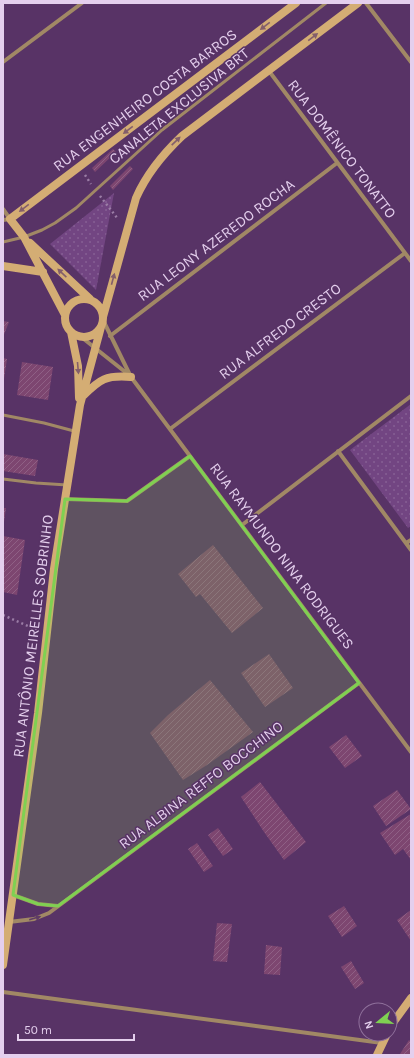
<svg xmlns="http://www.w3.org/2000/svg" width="414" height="1058" font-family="Karla,sans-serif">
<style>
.park{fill:url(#park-dots)}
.building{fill:url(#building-hatch)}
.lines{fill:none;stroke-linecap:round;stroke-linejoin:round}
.path{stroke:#9b7da6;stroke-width:2.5;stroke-dasharray:2 3;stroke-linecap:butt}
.lane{stroke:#a18865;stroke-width:3}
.street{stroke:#a18865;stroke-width:4}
.secondary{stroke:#d4ad74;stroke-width:8}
.oneway{fill:#835e6b}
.oneway2{fill:#5f3c66}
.marked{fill:#7fd052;fill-opacity:0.2;stroke:#7fd052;stroke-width:3;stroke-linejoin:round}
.labels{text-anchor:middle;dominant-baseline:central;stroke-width:3;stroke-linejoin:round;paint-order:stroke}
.street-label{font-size:15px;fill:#e4cfed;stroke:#583366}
</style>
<defs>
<pattern id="park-dots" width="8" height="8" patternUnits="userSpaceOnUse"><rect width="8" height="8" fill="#724582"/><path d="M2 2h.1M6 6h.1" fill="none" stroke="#865f94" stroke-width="1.8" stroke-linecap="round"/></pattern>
<pattern id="building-hatch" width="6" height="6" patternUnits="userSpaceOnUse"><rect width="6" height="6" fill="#7d4670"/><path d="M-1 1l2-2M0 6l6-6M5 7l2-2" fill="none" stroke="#8f6085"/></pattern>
</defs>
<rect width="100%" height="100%" fill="#583366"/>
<path class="park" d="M114,193l-18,97 -46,-46z
M411,404v122l-3,2 -58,-78z"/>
<path class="building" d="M113,149l3,3 -21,20 -3,-4z
M130,166l3,3 -20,21 -3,-4z
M3,321l6,1 -6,15z
M3,358l4,1 -3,20h-1z
M22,362l31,5 -5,33 -31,-5z
M3,454l35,6 -3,16 -32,-5z
M3,508h3l-2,14h-1z
M3,536l22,4 -8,55 -14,-3z
M213,545l50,63 -31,25 -32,-39 -4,3 -18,-23z
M269,654l24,34 -28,19 -24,-34z
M210,680l43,52 -46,33 -24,15 -33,-47 18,-18z
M346,735l16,21 -17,12 -16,-21z
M260,782l46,60 -22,18 -20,-28 -23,-35z
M397,790l14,19 -25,17 -13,-20z
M411,814v46l-8,-11 -8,6 -15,-22z
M218,828l15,21 -10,7 -15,-21z
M197,843l16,23 -9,6 -16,-23z
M344,906l13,20 -15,11 -14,-21z
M411,910v31l-14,-21z
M217,923l15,1 -5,38 -14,-1z
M266,945l16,2 -2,28 -16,-1z
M351,961l13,22 -9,6 -14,-22z
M409,1040l2,2v13h-9l-2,-1z"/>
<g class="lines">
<path class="path" d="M85,175l6,9
M100,196l18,23
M3,615l34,15"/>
<path class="lane" d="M3,242l21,-5 18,-7 13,-7 21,-15 86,-78 164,-127
M3,415l41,8 30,8
M3,479l33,4 31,2"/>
<path class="street" d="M366,3l45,59
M3,62l79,-59
M269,71l142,190
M3,209l7,10 -7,1
M103,320l28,57 280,375
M80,336l49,39
M110,336l227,-173
M170,429l235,-176
M338,451l73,99
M65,499l62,2 63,-45
M242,525l169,-129
M406,543l5,-3
M13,895l25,9 20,2
M9,922l25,-3 15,-6 310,-230
M3,992l379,51"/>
<path class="secondary" d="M30,243l60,56
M3,266l40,6
M65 318a19 19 0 1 1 38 0a19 19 0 1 1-38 0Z
M65,315l-41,-78 -14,-18 286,-216
M103,317l33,-119c11,-25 27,-44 46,-62l176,-133
M71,332l7,34 1,32
M83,396c17,-17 23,-21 48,-19
M3,965l35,-252 16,-144 26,-164 21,-78
M390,1027l21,-29
M377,1055l10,-21"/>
</g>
<defs><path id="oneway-solid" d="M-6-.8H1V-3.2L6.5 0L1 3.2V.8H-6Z"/></defs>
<g class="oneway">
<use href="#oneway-solid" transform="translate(265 26) rotate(143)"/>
<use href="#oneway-solid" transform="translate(313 37) rotate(-37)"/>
<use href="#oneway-solid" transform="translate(128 130) rotate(143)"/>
<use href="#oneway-solid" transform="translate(176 141) rotate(-44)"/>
<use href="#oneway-solid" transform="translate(24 208) rotate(143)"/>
<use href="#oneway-solid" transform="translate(62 273) rotate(-137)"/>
<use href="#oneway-solid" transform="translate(113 279) rotate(-75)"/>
<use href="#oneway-solid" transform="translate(78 368) rotate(85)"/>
</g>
<use class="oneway2" href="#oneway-solid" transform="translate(35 918) rotate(-16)"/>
<path class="marked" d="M190,456l169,227 -301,223 -20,-2 -25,-9 52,-396 62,2z"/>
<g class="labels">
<g class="street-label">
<text transform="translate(145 100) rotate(-37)">RUA ENGENHEIRO COSTA BARROS</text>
<text transform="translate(179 106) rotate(-39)">CANALETA EXCLUSIVA BRT</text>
<text transform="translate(342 149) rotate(53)">RUA DOMÊNICO TONATTO</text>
<text transform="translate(216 240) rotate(-37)">RUA LEONY AZEREDO ROCHA</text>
<text transform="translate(280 331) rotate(-37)">RUA ALFREDO CRESTO</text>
<text transform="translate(282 556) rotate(53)">RUA RAYMUNDO NINA RODRIGUES</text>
<text transform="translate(33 636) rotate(-83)">RUA ANTÔNIO MEIRELLES SOBRINHO</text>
<text transform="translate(201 785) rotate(-37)">RUA ALBINA REFFO BOCCHINO</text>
</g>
</g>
<rect width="414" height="1058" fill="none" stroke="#e4cfed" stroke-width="8"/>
<g transform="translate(378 1022) rotate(252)"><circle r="19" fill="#583366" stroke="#90719c"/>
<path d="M0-3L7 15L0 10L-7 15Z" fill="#7fd052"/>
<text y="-6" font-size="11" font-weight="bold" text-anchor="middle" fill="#e4cfed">N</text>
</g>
<path d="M18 1034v6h116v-6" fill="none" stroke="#e4cfed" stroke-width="2"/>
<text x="24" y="1034" font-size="12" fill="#e4cfed" stroke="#583366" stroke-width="3" paint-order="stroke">50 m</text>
</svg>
